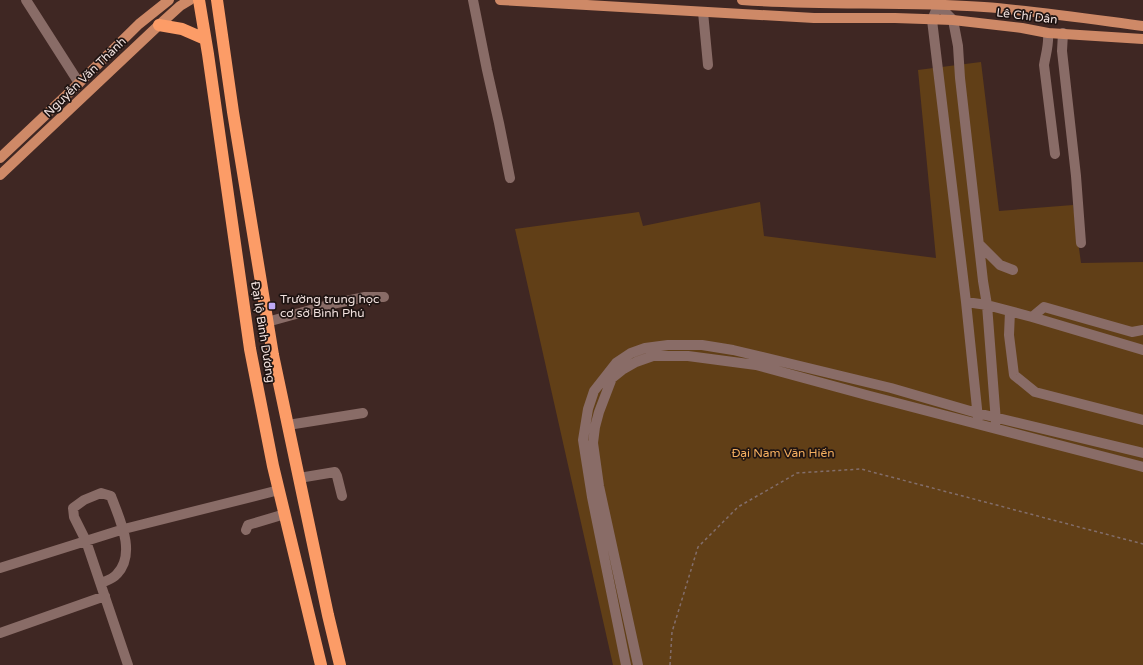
<svg xmlns="http://www.w3.org/2000/svg" width="1143" height="665" font-family="'Varela Round',sans-serif">
<style>
.green{fill:#613f17}
.lines{fill:none;stroke-linecap:round;stroke-linejoin:round}
.path{stroke:#836e6b;stroke-width:1.5;stroke-dasharray:3 3;stroke-linecap:butt}
.minor{stroke:#896c67;stroke-width:10}
.major{stroke:#ce8967;stroke-width:10}
.highway{stroke:#fc9c67;stroke-width:12}
.poi-dot{fill:#bea9f5;stroke:#1f1412;stroke-width:1.5}
.labels{text-anchor:middle;dominant-baseline:central;stroke-width:3.5;stroke-linejoin:round;paint-order:stroke}
.street-label{font-size:12px;fill:#f1e1de;stroke:#1f1412}
.poi-label{font-size:12px;fill:#f1e1de;stroke:#1f1412;text-anchor:start}
.park-label{font-size:12px;fill:#f4ae5f;stroke:#1f1412}
</style>
<rect width="100%" height="100%" fill="#3f2723"/>
<path class="green" d="M981,62l18,149 74,-6 8,58 62,-1v403h-530l-98,-436 124,-17 4,14 117,-24 4,34 172,22 -18,-188z"/>
<g class="lines">
<path class="path" d="M670,665l2,-33 26,-85 40,-40 59,-34 64,-4 282,75"/>
<path class="minor" d="M26,0l53,83
M473,0l14,70 12,53 11,55
M938,0v5l-6,15 34,282 12,116
M938,5l15,15 5,26 2,32 23,203 4,24 9,117
M703,12l5,53
M1048,33c1,12 -2,20 -4,32l11,89
M1063,33l-1,18 14,125 5,67
M980,245l20,20 13,5
M966,302l21,3 45,12 111,33
M1010,311l-1,24 5,40 21,17 108,28
M1032,317l12,-10 88,25 11,-2
M267,322l65,-18 33,-7h19
M288,425l75,-12
M299,478l36,-6 2,4 5,20
M246,530l2,-5 37,-11
M0,568l124,-39 155,-39
M101,583c5,-2 12,-4 16,-9 20,-21 2,-56 -6,-78l-10,-3 -17,7 -11,8 1,9 12,24 42,124
M0,633l105,-37
M626,665l-34,-168 -9,-57 5,-31 6,-18 22,-28 15,-10 14,-5 23,-3h34l31,5 158,38 86,25 166,40
M638,665l-39,-179 -6,-43 2,-16 4,-15 13,-34 10,-8 14,-8 17,-6h35l68,9 114,31 273,71"/>
<path class="major" d="M500,0l314,18h81l58,2 69,8 26,5 95,6
M742,0c81,6 161,1 242,7 53,4 106,12 159,19
M0,158l73,-69 66,-65 30,-24
M0,175l159,-150 21,-19 10,-6"/>
<path class="highway" d="M199,0l9,54 42,295 23,117 48,199
M217,0l16,112 40,243 55,260 12,50
M159,25l23,4 23,10"/>
</g>
<rect class="poi-dot" x="268" y="302" width="8" height="8" rx="2"/>
<g class="labels">
<g class="street-label">
<text transform="translate(1027 16) rotate(7)">Lê Chí Dân</text>
<text transform="translate(85 77) rotate(-44)">Nguyễn Văn Thành</text>
<text transform="translate(263 332) rotate(81)">Đại lộ Bình Dương</text>
</g>
<g class="poi-label">
<text x="280" y="299">Trường trung học<tspan x="280" dy="14">cơ sở Bình Phú</tspan></text>
</g>
<g class="park-label">
<text x="783" y="453">Đại Nam Văn Hiến</text>
</g>
</g>
</svg>
